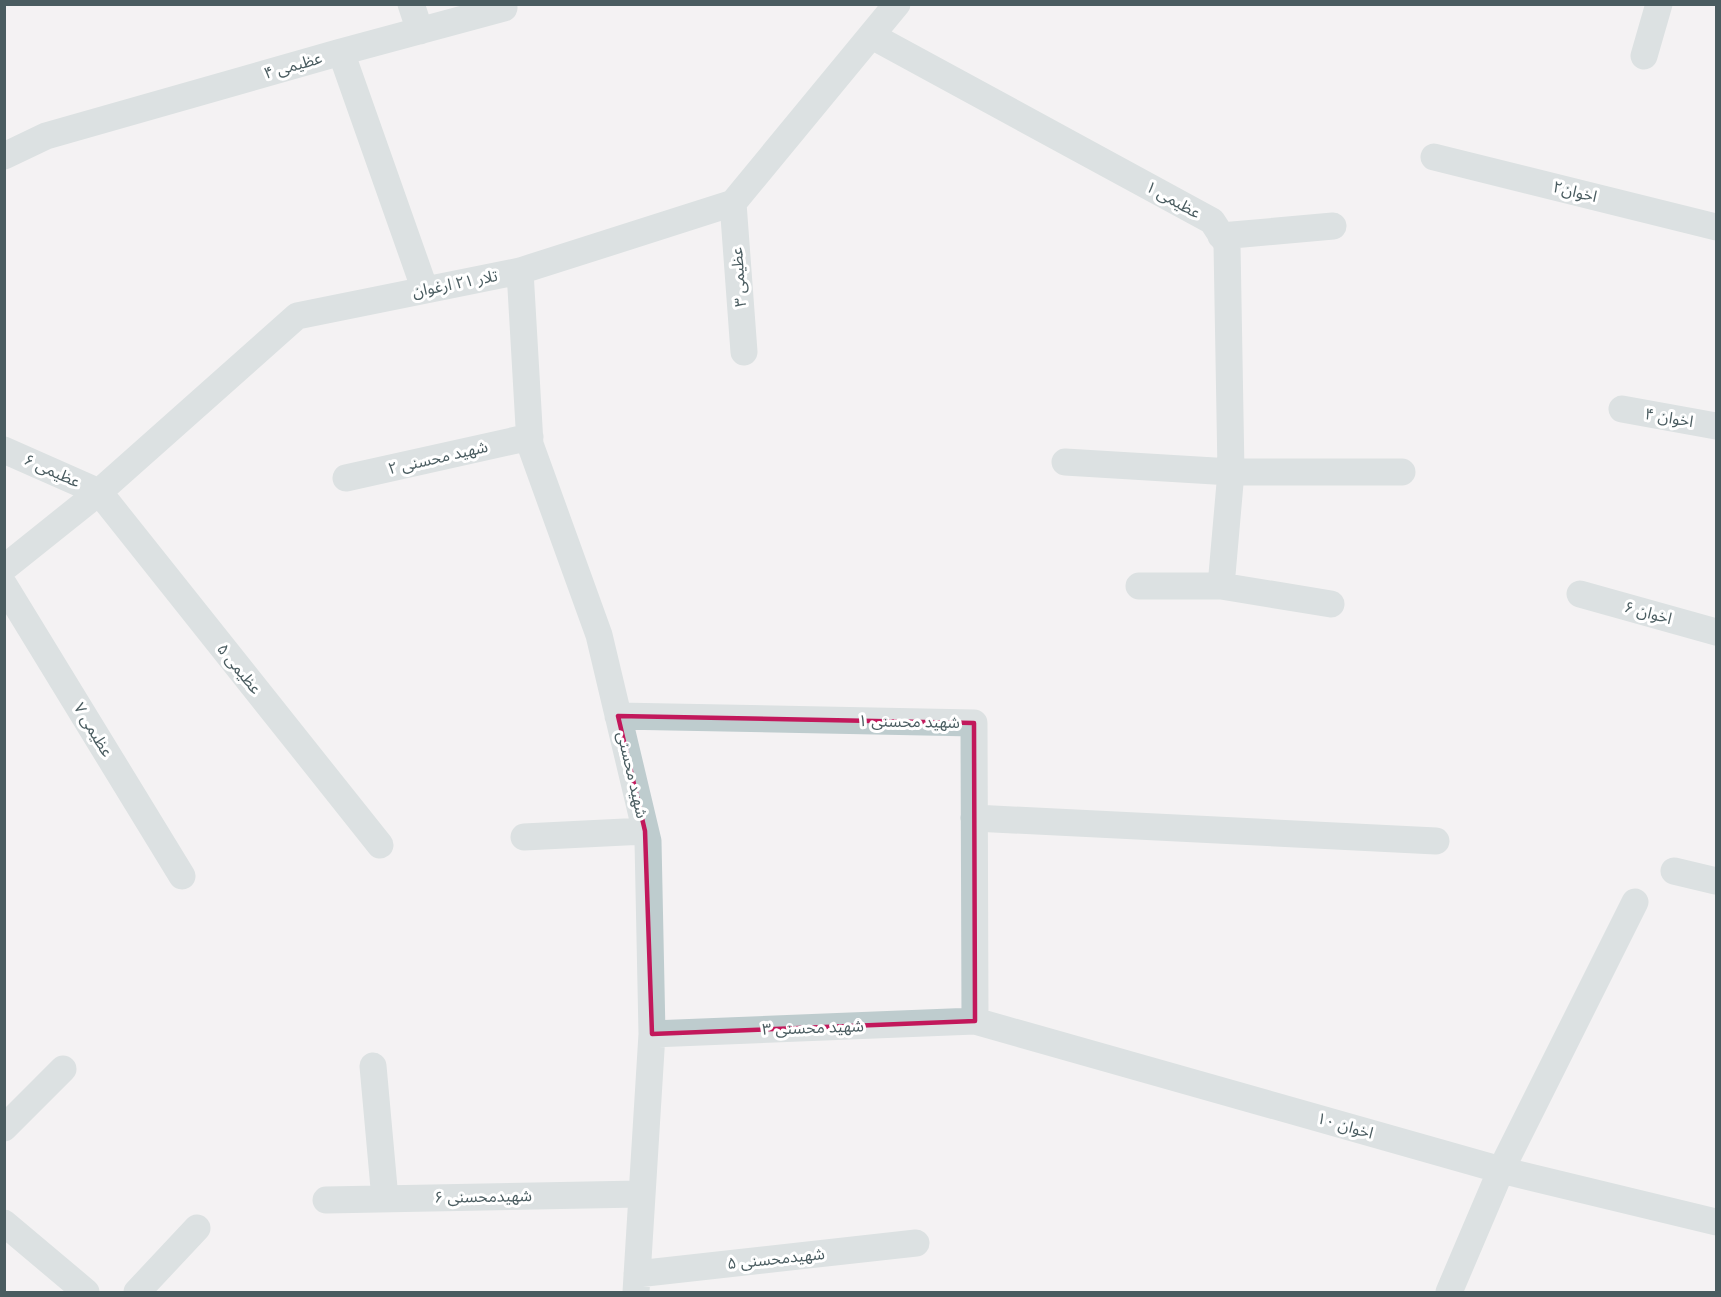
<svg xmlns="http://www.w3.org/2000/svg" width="1721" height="1297" font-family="'Nunito Sans','Noto Sans Arabic',sans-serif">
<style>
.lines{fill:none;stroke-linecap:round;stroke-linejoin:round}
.street{stroke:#beccce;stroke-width:27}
.marked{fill:none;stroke:#c2185b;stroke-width:4.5;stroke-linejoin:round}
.labels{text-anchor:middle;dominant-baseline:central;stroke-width:6;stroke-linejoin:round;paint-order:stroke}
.street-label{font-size:16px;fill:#4a5c60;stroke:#fff}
</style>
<rect width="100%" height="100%" fill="#f4f2f3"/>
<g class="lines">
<path class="street" d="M411,4l9,27
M872,36l340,185 15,23 4,228 -10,114
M341,52l163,-44
M1644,56l15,-52
M4,156l42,-20 295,-84 84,238
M1434,157l282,70
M733,203l11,149
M1221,236l112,-10
M520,271l10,173 69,191 49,206 4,193 -16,258
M1622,409l94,17
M4,450l95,42 281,353
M1065,462l166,10h171
M346,478l184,-41
M4,568l95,-76 198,-176 223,-45 213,-68 164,-199
M4,585l178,291
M1139,586h82l110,18
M1580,594l136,38
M618,716l356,7 1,298
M974,818l462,23
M524,837l121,-6
M1674,871l42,10
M652,1034l323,-13 526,149 215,52
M373,1066l12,133
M4,1128l59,-59
M326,1200l314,-6
M4,1223l82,69
M637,1274l279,-31
M137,1292l60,-64
M1449,1292l52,-122 134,-268"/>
</g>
<path d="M0 0H1721V1297H0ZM618,716l356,7 1,298 -323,13 -7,-203z" fill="#f4f2f3" fill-opacity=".55" fill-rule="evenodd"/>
<path class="marked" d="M618,716l356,7 1,298 -323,13 -7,-203z"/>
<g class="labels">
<g class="street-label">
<text transform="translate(293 66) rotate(-16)">عظیمی ۴</text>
<text transform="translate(1575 192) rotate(14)">اخوان۲</text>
<text transform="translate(1173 200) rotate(29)">عظیمی ۱</text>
<text transform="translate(739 277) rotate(-94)">عظیمی ۳</text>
<text transform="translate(455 284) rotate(-11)">تلار ۲۱ ارغوان</text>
<text transform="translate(1669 418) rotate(10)">اخوان ۴</text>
<text transform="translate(438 458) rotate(-13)">شهید محسنی ۲</text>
<text transform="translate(52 471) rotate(24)">عظیمی ۶</text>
<text transform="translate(1648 613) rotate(15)">اخوان ۶</text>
<text transform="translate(239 669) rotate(51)">عظیمی ۵</text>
<text transform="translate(909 722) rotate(1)">شهید محسنی ۱</text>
<text transform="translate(93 730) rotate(59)">عظیمی ۷</text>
<text transform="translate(632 775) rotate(77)">شهید محسنی</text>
<text transform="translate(813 1028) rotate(-2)">شهید محسنی ۳</text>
<text transform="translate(1345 1126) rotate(16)">اخوان ۱۰</text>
<text transform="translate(483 1197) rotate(-1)">شهیدمحسنی ۶</text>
<text transform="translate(776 1259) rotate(-6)">شهیدمحسنی ۵</text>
</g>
</g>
<rect width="1721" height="1297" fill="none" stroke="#4a5c60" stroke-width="12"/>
</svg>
